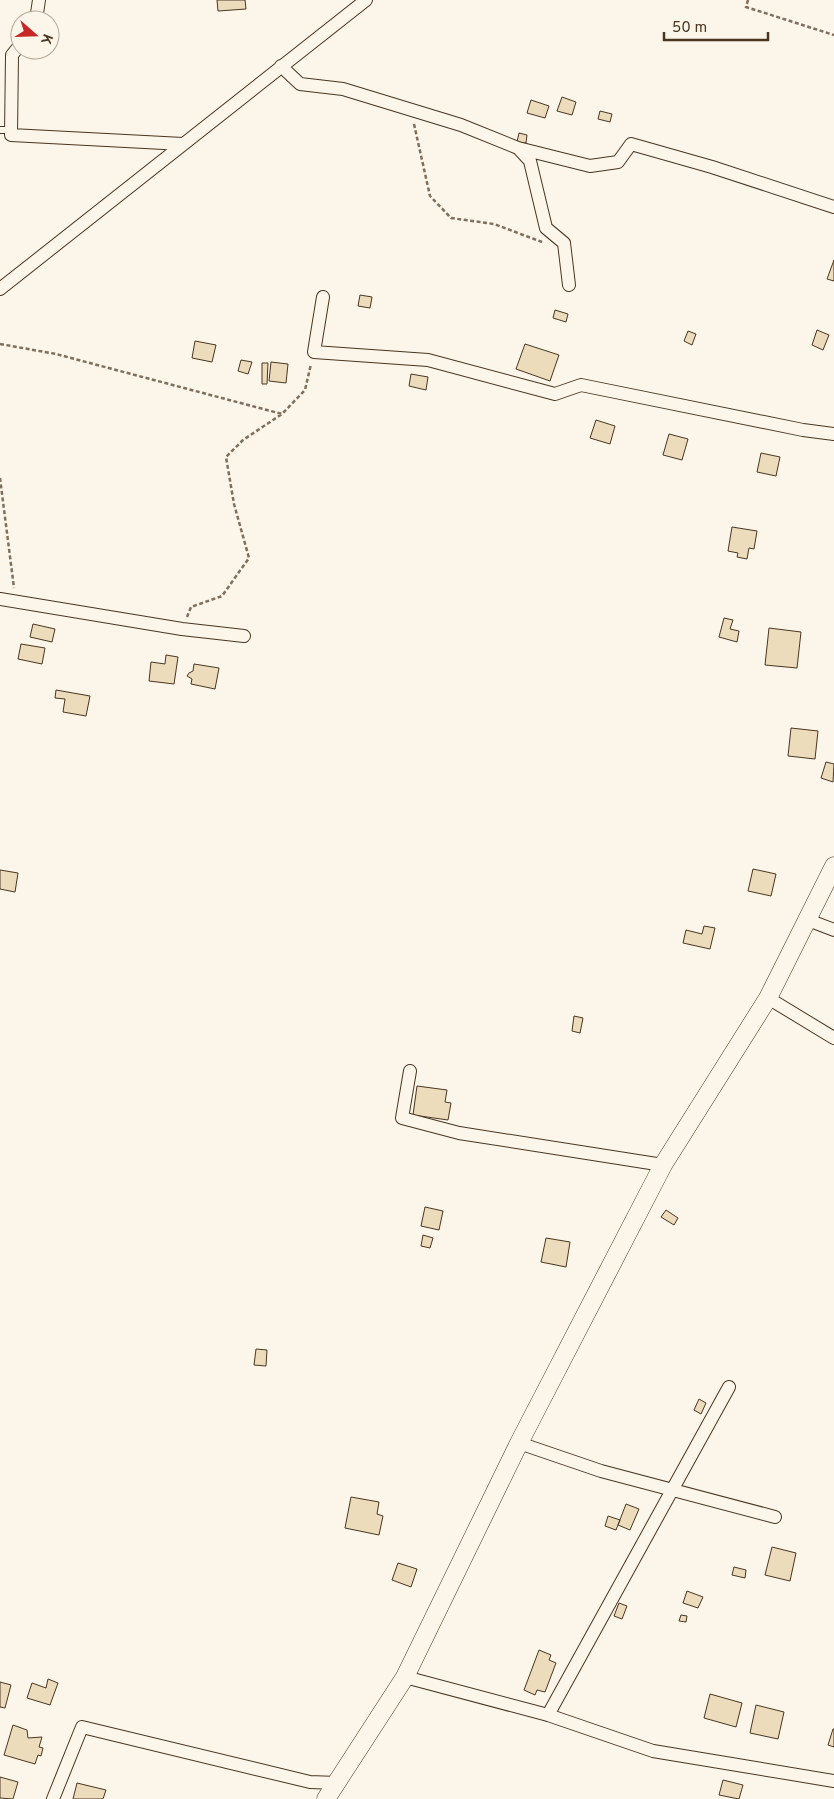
<svg xmlns="http://www.w3.org/2000/svg" width="834" height="1799" font-family="Overpass,sans-serif">
<style>
.building{fill:#ecdcbc;stroke:#4a3520}
.lines{fill:none;stroke-linecap:round;stroke-linejoin:round}
.lane-casing{stroke:#4a3520;stroke-width:8}
.street-casing{stroke:#4a3520;stroke-width:14}
.secondary-casing{stroke:#4a3520;stroke-width:19}
.path{stroke:#7f6f5c;stroke-width:2.5;stroke-dasharray:4 2.5;stroke-linecap:butt}
.lane{stroke:#fbf6e9;stroke-width:6}
.street{stroke:#fbf6e9;stroke-width:12}
.secondary{stroke:#fbf6e9;stroke-width:18}
</style>
<rect width="100%" height="100%" fill="#fbf6e9"/>
<path class="building" d="M217,0h28l1,9 -28,2z
M562,97l14,5 -4,13 -15,-4z
M531,100l18,6 -4,12 -18,-5z
M600,111l12,3 -2,8 -12,-3z
M519,133l8,2 -1,8 -9,-1z
M834,260v21l-7,-2z
M360,295l12,2 -2,11 -12,-2z
M555,310l13,4 -2,8 -13,-4z
M817,330l12,5 -6,15 -11,-5z
M688,331l8,3 -4,11 -8,-4z
M195,341l21,4 -4,17 -20,-4z
M525,344l34,11 -9,26 -34,-12z
M241,360l11,2 -4,12 -10,-3z
M271,362l17,2 -2,19 -17,-2z
M262,363h6l-1,21h-5z
M411,374l17,3 -2,13 -17,-4z
M596,420l19,6 -5,18 -20,-6z
M669,434l19,5 -6,21 -19,-5z
M761,453l19,4 -4,19 -19,-4z
M732,527l25,4 -3,18 -5,-1 -2,11 -10,-2 1,-4 -10,-2z
M724,618l9,2 -3,9 9,2 -2,11 -18,-5z
M33,624l22,5 -3,13 -22,-5z
M769,628l32,4 -4,36 -32,-3z
M21,644l24,4 -3,16 -24,-5z
M166,655l12,2 -4,27 -25,-3 2,-19 14,2z
M194,664l25,4 -4,21 -24,-5 1,-5 -5,-3 2,-3 4,-2z
M56,690l34,6 -4,20 -23,-4 2,-13 -10,-1z
M791,728l27,3 -3,28 -27,-3z
M826,762l8,2 -1,18 -12,-4z
M753,869l23,5 -5,22 -23,-5z
M0,870l18,3 -3,19 -15,-3z
M704,926l11,2 -5,21 -27,-6 3,-13 16,4z
M574,1016l9,2 -3,15 -8,-2z
M417,1086l30,4 -2,12 6,1 -3,17 -35,-5z
M425,1207l18,4 -4,19 -18,-4z
M666,1210l12,8 -4,7 -13,-8z
M423,1235l10,3 -3,10 -9,-2z
M546,1238l24,4 -4,25 -25,-5z
M256,1349l11,1 -1,16 -12,-1z
M699,1399l7,4 -5,11 -7,-4z
M351,1497l28,5 -2,12 6,2 -4,19 -34,-7z
M626,1504l13,5 -9,21 -12,-5z
M608,1516l12,4 -4,10 -11,-4z
M772,1547l24,6 -6,28 -25,-6z
M398,1563l19,6 -6,18 -19,-7z
M734,1567l12,3 -1,8 -13,-3z
M687,1591l16,6 -5,11 -15,-5z
M619,1603l8,3 -5,13 -8,-3z
M681,1615l6,1 -1,6 -7,-1z
M539,1650l12,5 -2,5 7,3 -11,29 -8,-2 -2,5 -11,-5z
M48,1679l10,4 -8,22 -23,-7 5,-15 14,5z
M0,1682l11,3 -6,23 -5,-1z
M710,1694l32,9 -6,24 -32,-9z
M756,1705l28,7 -6,27 -28,-6z
M13,1725l14,5 1,8 14,-1 -3,10 4,1 -2,8 -3,-1 -3,9 -31,-9z
M833,1729h1v18l-6,-2z
M0,1777l18,5 -5,17 -13,-1z
M723,1780l20,5 -4,14 -20,-4z
M77,1783l29,7 -3,9h-30z"/>
<g class="lines">
<g class="lane-casing">
<path id="lane" d="M0,130h11"/>
</g>
<g class="street-casing">
<path id="street" d="M36,20l3,-20
M20,45l-8,10 -1,80 172,9
M281,66l19,18 43,5 118,36 57,23 12,13 16,67 18,15 5,42
M518,148l72,18 28,-4 13,-18 81,23 122,40
M0,289l366,-289
M323,297l-9,55 114,8 127,34 26,-9 222,45 31,4
M0,599l182,30 62,7
M808,920l26,10
M768,998l66,40
M410,1071l-8,47 57,15 204,32
M519,1443l82,28 174,46
M405,1677l143,38 105,36 181,30
M548,1715l181,-328
M53,1799l29,-72 228,55 27,1"/>
</g>
<g class="secondary-casing">
<path id="secondary" d="M326,1799l79,-122 114,-234 144,-278 105,-167 66,-132"/>
</g>
<path class="path" d="M748,0l-2,7 88,28
M414,124l16,72 21,22 43,6 48,18
M0,344l56,10 226,60 23,-24 6,-26
M0,478l14,110
M187,617l4,-10 31,-11 27,-38 -15,-54 -8,-47 17,-17 39,-26"/>
<use href="#lane" class="lane"/>
<use href="#street" class="street"/>
<use href="#secondary" class="secondary"/>
</g>
<g transform="translate(35 35) rotate(110)"><circle r="24" fill="#fbf6e9" stroke="#b4a999"/>
<path d="M0-4L9 19L0 12L-9 19Z" fill="#c62828"/>
<text y="-8" font-size="14" font-weight="bold" text-anchor="middle" fill="#4a3520">K</text>
</g>
<path d="M664 32v8h104v-8" fill="none" stroke="#4a3520" stroke-width="2.5"/>
<text x="672" y="32" font-size="15" fill="#4a3520" stroke="#fbf6e9" stroke-width="4" paint-order="stroke">50 m</text>
</svg>
